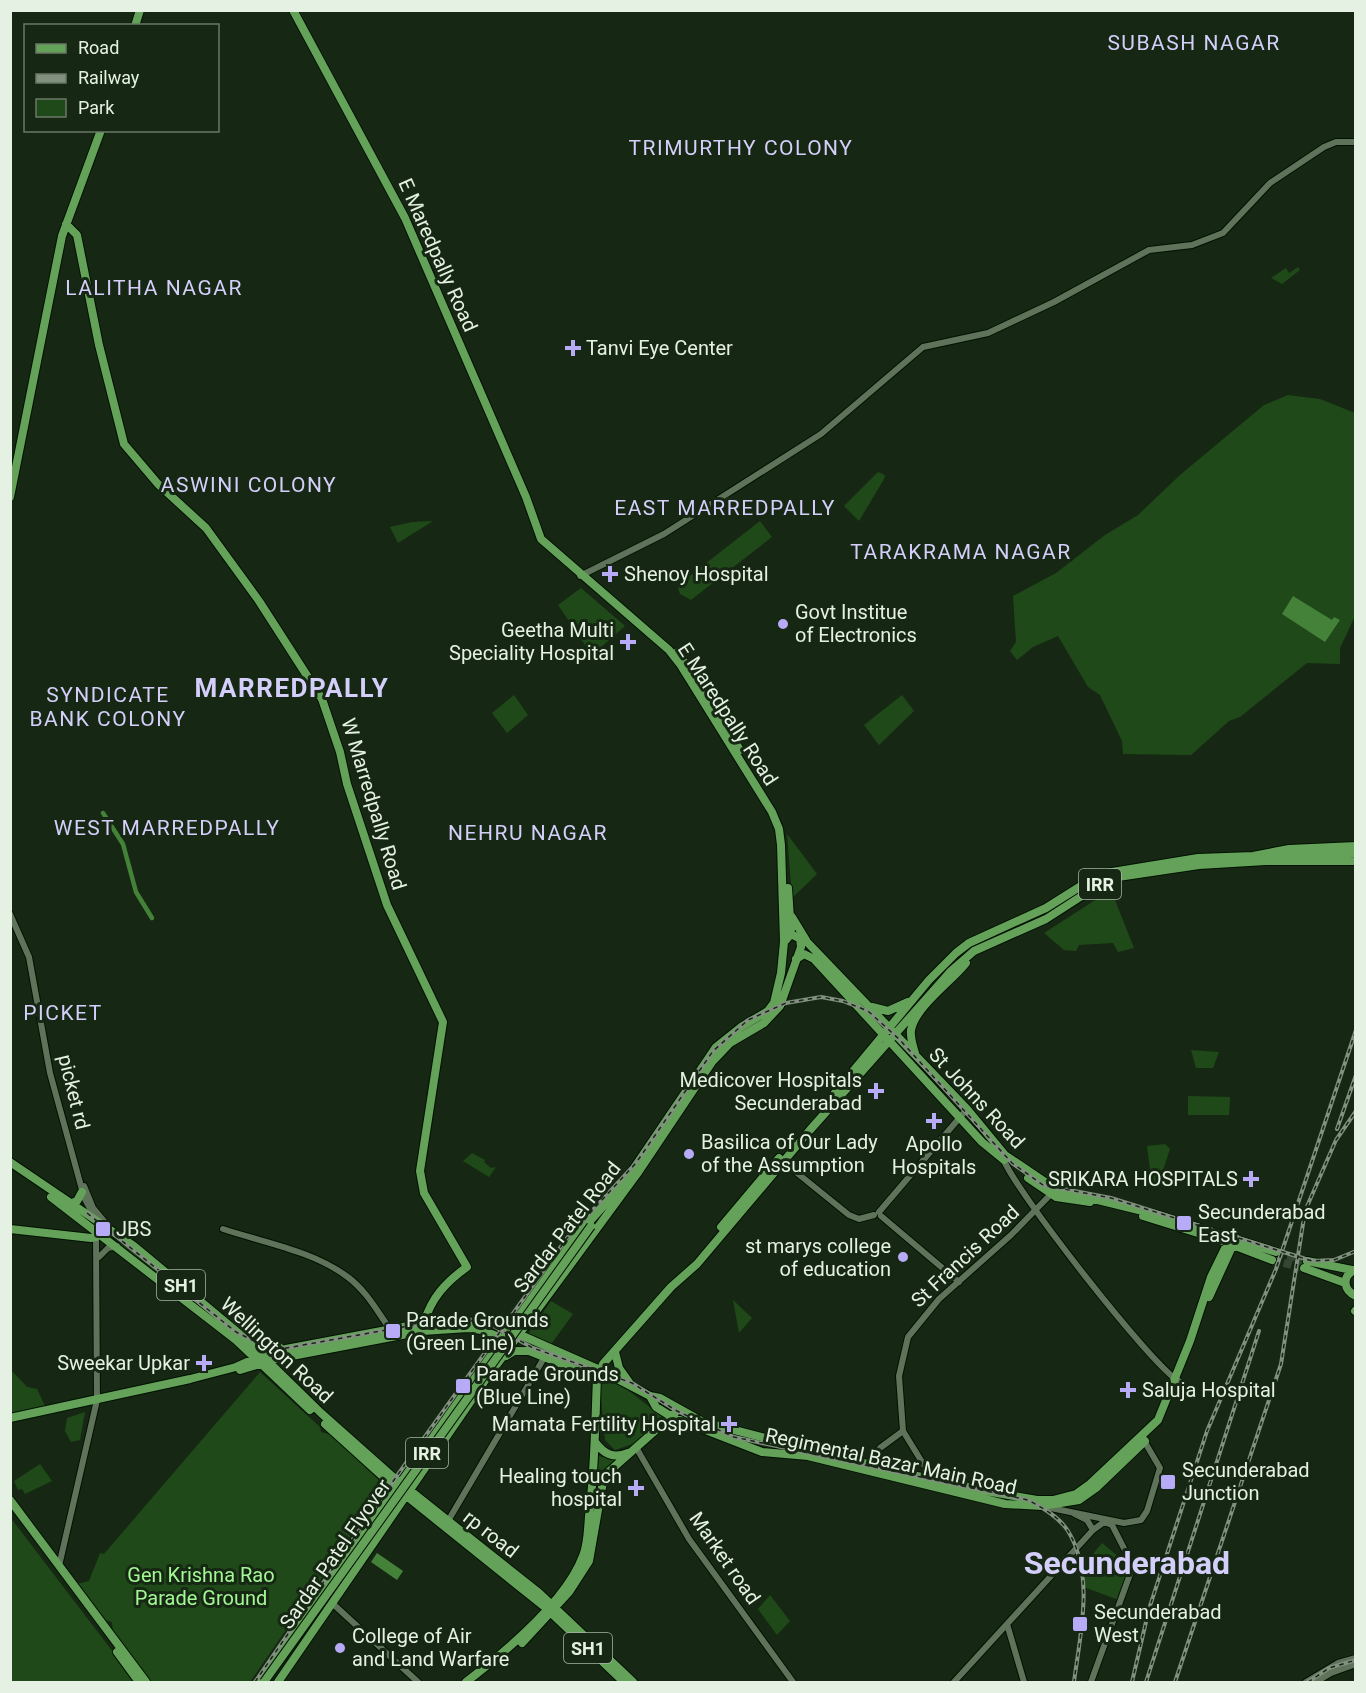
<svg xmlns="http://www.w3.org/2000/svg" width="1366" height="1693" font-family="Roboto,sans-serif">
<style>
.green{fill:#1f4918}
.water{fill:#44823a}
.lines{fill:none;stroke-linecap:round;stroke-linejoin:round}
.canal{stroke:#44823a;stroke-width:4.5}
.major-tunnel{stroke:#354632;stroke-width:8;stroke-dasharray:8 4;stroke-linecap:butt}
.minor-casing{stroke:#021101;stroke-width:8}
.major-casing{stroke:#021101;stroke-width:10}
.minor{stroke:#5e735a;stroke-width:6}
.major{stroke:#64a25a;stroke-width:8}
.rail-casing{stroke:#81907f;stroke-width:4}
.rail{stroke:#162813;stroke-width:1.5;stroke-dasharray:4.5;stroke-linecap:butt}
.major-bridge-casing{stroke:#021101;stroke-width:10;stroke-linecap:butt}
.major-bridge{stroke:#64a25a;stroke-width:8}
.poi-dot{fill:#b7abf7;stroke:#162813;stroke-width:2}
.labels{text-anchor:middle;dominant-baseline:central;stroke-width:6;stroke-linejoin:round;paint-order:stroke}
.shield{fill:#162813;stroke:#a7b5a5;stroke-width:1.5}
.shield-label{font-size:18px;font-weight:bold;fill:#e5f1e3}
.street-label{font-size:20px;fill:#e5f1e3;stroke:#162813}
.poi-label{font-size:20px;fill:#e5f1e3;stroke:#162813;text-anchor:start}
.park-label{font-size:20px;fill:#a3f795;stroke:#162813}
.neighbourhood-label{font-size:21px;letter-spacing:1.5px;fill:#d4cefa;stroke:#162813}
.district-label{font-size:26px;font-weight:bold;letter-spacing:1.5px;fill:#d4cefa;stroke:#162813}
.town-label{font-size:32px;font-weight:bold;fill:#d4cefa;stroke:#162813}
</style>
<rect width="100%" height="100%" fill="#162813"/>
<path class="green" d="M1298,267l2,3 -18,14 -11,-6 15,-10 3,5z
M1288,395l32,4 35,14v203l-15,32v16l-33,-1 -67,54 -11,4 -38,34 -68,-1 -1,-13 -22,-46 -12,-8 -30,-51 -25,11 -16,13 -7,-9 6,-9 -3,-46 43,-23 49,-38 33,-20 42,-40 84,-70z
M878,472l7,3 -1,4 -25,42 -15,-15z
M433,521l-35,22 -8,-16 22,-5z
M760,521l12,16 -81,63 -11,-6 -2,-6 4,-6z
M581,588l44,38 -33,29 -34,-50z
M514,695l14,20 -21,18 -15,-20z
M902,695l12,16 -35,34 -15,-20z
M787,834l30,40 -25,24z
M1111,890l23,58 -16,4 -5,-9 -34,2 -3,6 -12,-1 -20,-17z
M1191,1050l28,2 -6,16h-17z
M1188,1096l42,1 -1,18h-41z
M1165,1144l5,5 -12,36 -3,2 -3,-2 -5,-39z
M472,1153l13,7 -1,2 7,6 5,-1 -7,10 -26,-16z
M108,1231l148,119 -149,-117z
M733,1300l19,18 -13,15z
M551,1301l22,13 -24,33 -21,-13z
M11,1370l16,17 10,2 8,17 -34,8z
M260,1372l60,55 1,5 11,3 53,51 -135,196h-100l-37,-50 -1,-10 -8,-2 -27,-36 12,-3 11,-28 4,1z
M610,1381l14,6 37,29v4l-25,23 -21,7 -10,-10 -5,-53 3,-5z
M85,1412l-5,28 -9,2 -6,-11 2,-13z
M596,1456l22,3 -20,14z
M40,1464l12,17 -27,13 -3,-5 -4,1 -4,-9z
M10,1517l126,165h-125z
M1102,1543l24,20 3,7 -10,30 -38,-14 5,-11 -6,-5z
M770,1595l20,26 -13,14 -19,-26z"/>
<path class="water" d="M1293,596l39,24 2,-3 6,3 -15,22 -43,-28z
M377,1553l26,18 -6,9 -26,-18z"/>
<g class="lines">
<path class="canal" d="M103,813l20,31 13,48 16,26"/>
<path class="major-tunnel" d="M1276,1252l31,9
M1272,1260l32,8"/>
<g class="minor-casing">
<path id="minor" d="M580,576l84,-42 157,-100 102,-87 65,-14 66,-31 95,-52 43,-5 31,-12 47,-50 54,-36 12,-5h20
M10,914l19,43 21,116 34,124 11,21
M1003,1158c9,29 151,211 176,223
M781,1160l68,55 10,4 15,-4
M84,1186l9,22 15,18
M879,1212l88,-103
M881,1216l78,66
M223,1229c42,14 91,22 126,49 18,14 28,33 41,51
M99,1257l9,-9 9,-2
M637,1449l52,90 104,143
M868,1464l12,-16 23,-17
M933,1480l-30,-49 -4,-55 9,-39 31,-38 72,-64 40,-41
M1046,1507l78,16 17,-3 6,-9 13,-43 -17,-29
M1073,1513l14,7 6,10
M448,1521l96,-163
M59,1566l38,-166 -1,-163
M332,1603l86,79
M1007,1624l17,58
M954,1682l139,-152 11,-8 8,3 21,41 -42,116
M1306,1682l32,-19 18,-5
M1316,1682l15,-9 25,-9"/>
</g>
<g class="major-casing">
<path id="major" d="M135,26l5,-16
M66,224l11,11 22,110 25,99 34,40 48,44 53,73 63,98 18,53 7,32 40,121 56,117 -23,149 4,22 43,74c-21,15 -36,31 -43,56
M10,497l52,-261 39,-106
M677,652l22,30 41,68
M1273,858l16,-3 67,-2
M788,888l3,46
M792,917l14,23
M784,942l7,-8 17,9 159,166 38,46 52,35 98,24 121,38
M796,959l8,-5 10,5 168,183 22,18
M872,1007l16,4 20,-9
M915,1053c-2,-7 -5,-15 -4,-23 4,-23 41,-49 55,-67
M834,1094l95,-114 27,-27 13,-10 77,-35 54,-34 98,-16 55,-2 36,-7 67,-3
M10,1162l124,84 107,89 80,78 72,64 146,116 94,89
M1028,1178l28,19 34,5
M51,1197l185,143 74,70
M70,1204l7,-3 5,-9
M1143,1216l74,23 55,21
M721,1227l58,-69
M10,1229l81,9 5,-1 5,-6
M1307,1261l45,9
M1304,1268l41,15
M1354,1270c-12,7 -11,20 2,26
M1209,1297l27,-59
M1355,1311l1,-1
M250,1340l29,7
M615,1352l4,16 10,14
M506,1356l8,-5h15l68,27
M240,1370l36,-11 147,-28 45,-3 13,2 26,10
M650,1396l6,11 16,10 90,35 46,4 197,48 37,2 37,-6 17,-12 49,-47
M10,1418l180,-39 46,-12 34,-15 154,-29 65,-2 111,49 50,26 10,2 43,24 200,51 88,19 46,8h16l23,-6 14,-10 68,-64 32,-79 21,-64 20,-41
M325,1424l64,58 157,126 78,74
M595,1442c9,12 18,17 33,11
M10,1500l136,182
M522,1643l47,-51 20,-31 15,-85 71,-63
M117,1652l22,30
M259,1682l314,-442 51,-57 92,-136 25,-20 27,-16 6,-8 7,-30 3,-31 -3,-97 -2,-16 -7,-17 -92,-148 -11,-14 -128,-111 -15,-42 -121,-279 -112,-208
M278,1682l206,-300 153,-208 75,-112 18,-19 34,-20 16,-17 21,-59 -1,-10
M466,1682c38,-29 100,-80 117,-126 5,-12 5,-28 6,-40 6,-46 6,-92 8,-138l6,-14 68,-77 26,-23 113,-134 141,-159 23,-20 72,-32 59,-38 13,-4 81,-12 67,-4h90"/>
</g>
<use href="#minor" class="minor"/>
<use href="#major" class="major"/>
<g class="rail-casing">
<path id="rail" d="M1337,1129l19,-54
M87,1213l149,119 22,11 23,6 166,-30 39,3 47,26 99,35 45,28 57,26 294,63c15,8 31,17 40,31 27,44 12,104 6,151
M255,1682l129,-188 183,-256 69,-75 77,-112 35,-31 38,-17 35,-6 22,4 25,10 31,28 113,124 31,22 68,13 201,63 22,-1 22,-9
M1132,1682l17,-73 58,-178 69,-162 80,-239
M1146,1682l113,-351
M1175,1682l106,-318 24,-153 31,-71 20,-29
M1308,1682l21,-14 27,-8"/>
</g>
<use href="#rail" class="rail"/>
<g class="major-bridge-casing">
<path id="major-bridge" d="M264,1682l327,-456"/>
</g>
<use href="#major-bridge" class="major-bridge"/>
</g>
<g class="poi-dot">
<path d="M570 339h6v6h6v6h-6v6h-6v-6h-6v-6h6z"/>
<path d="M607 565h6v6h6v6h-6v6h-6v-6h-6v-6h6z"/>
<circle cx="783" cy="624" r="6"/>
<path d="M625 633h6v6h6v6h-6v6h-6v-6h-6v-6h6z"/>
<path d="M873 1082h6v6h6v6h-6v6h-6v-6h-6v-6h6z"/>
<path d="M931 1112h6v6h6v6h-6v6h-6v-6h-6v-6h6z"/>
<circle cx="689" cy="1154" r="6"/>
<path d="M1248 1170h6v6h6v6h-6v6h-6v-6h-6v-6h6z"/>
<rect x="1176" y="1215" width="16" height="16" rx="3"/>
<rect x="95" y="1221" width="16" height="16" rx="3"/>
<circle cx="903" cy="1257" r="6"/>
<rect x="385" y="1323" width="16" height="16" rx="3"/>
<path d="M201 1354h6v6h6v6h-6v6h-6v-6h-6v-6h6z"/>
<rect x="455" y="1378" width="16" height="16" rx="3"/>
<path d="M1125 1381h6v6h6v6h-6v6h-6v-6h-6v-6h6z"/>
<path d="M726 1415h6v6h6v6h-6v6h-6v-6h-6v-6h6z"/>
<rect x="1160" y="1474" width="16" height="16" rx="3"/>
<path d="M633 1479h6v6h6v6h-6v6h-6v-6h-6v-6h6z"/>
<rect x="1072" y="1616" width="16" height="16" rx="3"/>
<circle cx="340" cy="1648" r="6"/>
</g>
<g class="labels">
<g class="shield">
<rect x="1079" y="869" width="42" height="30" rx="4.5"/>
<rect x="157" y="1270" width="48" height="30" rx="4.5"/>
<rect x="406" y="1438" width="42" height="30" rx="4.5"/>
<rect x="564" y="1633" width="48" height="30" rx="4.5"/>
</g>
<g class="shield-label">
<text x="1100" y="884">IRR</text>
<text x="181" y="1285">SH1</text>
<text x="427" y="1453">IRR</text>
<text x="588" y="1648">SH1</text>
</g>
<g class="street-label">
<text transform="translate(438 255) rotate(66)">E Maredpally Road</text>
<text transform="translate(728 714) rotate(57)">E Maredpally Road</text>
<text transform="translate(374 804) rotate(73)">W Marredpally Road</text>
<text transform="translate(74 1092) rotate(76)">picket rd</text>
<text transform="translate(977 1098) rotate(47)">St Johns Road</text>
<text transform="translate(567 1227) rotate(-52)">Sardar Patel Road</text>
<text transform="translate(965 1256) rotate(-43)">St Francis Road</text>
<text transform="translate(277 1350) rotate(43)">Wellington Road</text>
<text transform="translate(891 1461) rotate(12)">Regimental Bazar Main Road</text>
<text transform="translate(491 1534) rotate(38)">rp road</text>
<text transform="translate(335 1554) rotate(-55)">Sardar Patel Flyover</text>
<text transform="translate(725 1558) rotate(55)">Market road</text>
</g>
<g class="poi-label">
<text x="586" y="348">Tanvi Eye Center</text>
<text x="624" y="574">Shenoy Hospital</text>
<text x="795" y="612">Govt Institue<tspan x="795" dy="23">of Electronics</tspan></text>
<text x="614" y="630" text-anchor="end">Geetha Multi<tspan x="614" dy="23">Speciality Hospital</tspan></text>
<text x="862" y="1080" text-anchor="end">Medicover Hospitals<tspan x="862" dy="23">Secunderabad</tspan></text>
<text x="701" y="1142">Basilica of Our Lady<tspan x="701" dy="23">of the Assumption</tspan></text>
<text x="934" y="1144" text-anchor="middle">Apollo<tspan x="934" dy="23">Hospitals</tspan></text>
<text x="1238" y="1179" text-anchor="end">SRIKARA HOSPITALS</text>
<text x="1198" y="1212">Secunderabad<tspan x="1198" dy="23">East</tspan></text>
<text x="116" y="1229">JBS</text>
<text x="891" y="1246" text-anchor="end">st marys college<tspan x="891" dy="23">of education</tspan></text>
<text x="406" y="1320">Parade Grounds<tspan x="406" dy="23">(Green Line)</tspan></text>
<text x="190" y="1363" text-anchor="end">Sweekar Upkar</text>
<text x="476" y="1374">Parade Grounds<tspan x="476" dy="23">(Blue Line)</tspan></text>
<text x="1142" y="1390">Saluja Hospital</text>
<text x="716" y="1424" text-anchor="end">Mamata Fertility Hospital</text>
<text x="1182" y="1470">Secunderabad<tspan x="1182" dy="23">Junction</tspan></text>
<text x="622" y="1476" text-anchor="end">Healing touch<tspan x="622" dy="23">hospital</tspan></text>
<text x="1094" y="1612">Secunderabad<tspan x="1094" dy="23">West</tspan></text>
<text x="352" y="1636">College of Air<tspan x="352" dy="23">and Land Warfare</tspan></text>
</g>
<g class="park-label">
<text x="201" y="1575">Gen Krishna Rao<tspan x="201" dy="23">Parade Ground</tspan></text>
</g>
<g class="neighbourhood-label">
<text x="1194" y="43">SUBASH NAGAR</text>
<text x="741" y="148">TRIMURTHY COLONY</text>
<text x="154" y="288">LALITHA NAGAR</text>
<text x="249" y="485">ASWINI COLONY</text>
<text x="725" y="508">EAST MARREDPALLY</text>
<text x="961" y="552">TARAKRAMA NAGAR</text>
<text x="108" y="695">SYNDICATE<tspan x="108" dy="24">BANK COLONY</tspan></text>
<text x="167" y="828">WEST MARREDPALLY</text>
<text x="528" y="833">NEHRU NAGAR</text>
<text x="63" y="1013">PICKET</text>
</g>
<g class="district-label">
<text x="292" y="688">MARREDPALLY</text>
</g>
<g class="town-label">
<text x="1127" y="1563">Secunderabad</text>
</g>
</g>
<rect width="1366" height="1693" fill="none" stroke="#e5f1e3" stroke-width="24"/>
<rect x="24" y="24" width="195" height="108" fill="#162813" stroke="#697866" stroke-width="1.5"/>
<rect x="36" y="44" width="30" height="9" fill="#64a25a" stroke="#697866" stroke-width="1.5"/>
<text x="78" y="54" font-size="18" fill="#e5f1e3">Road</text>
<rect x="36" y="74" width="30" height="9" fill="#81907f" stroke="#697866" stroke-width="1.5"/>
<text x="78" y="84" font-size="18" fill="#e5f1e3">Railway</text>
<rect x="36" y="99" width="30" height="18" fill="#1f4918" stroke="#697866" stroke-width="1.5"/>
<text x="78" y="114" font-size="18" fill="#e5f1e3">Park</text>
</svg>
